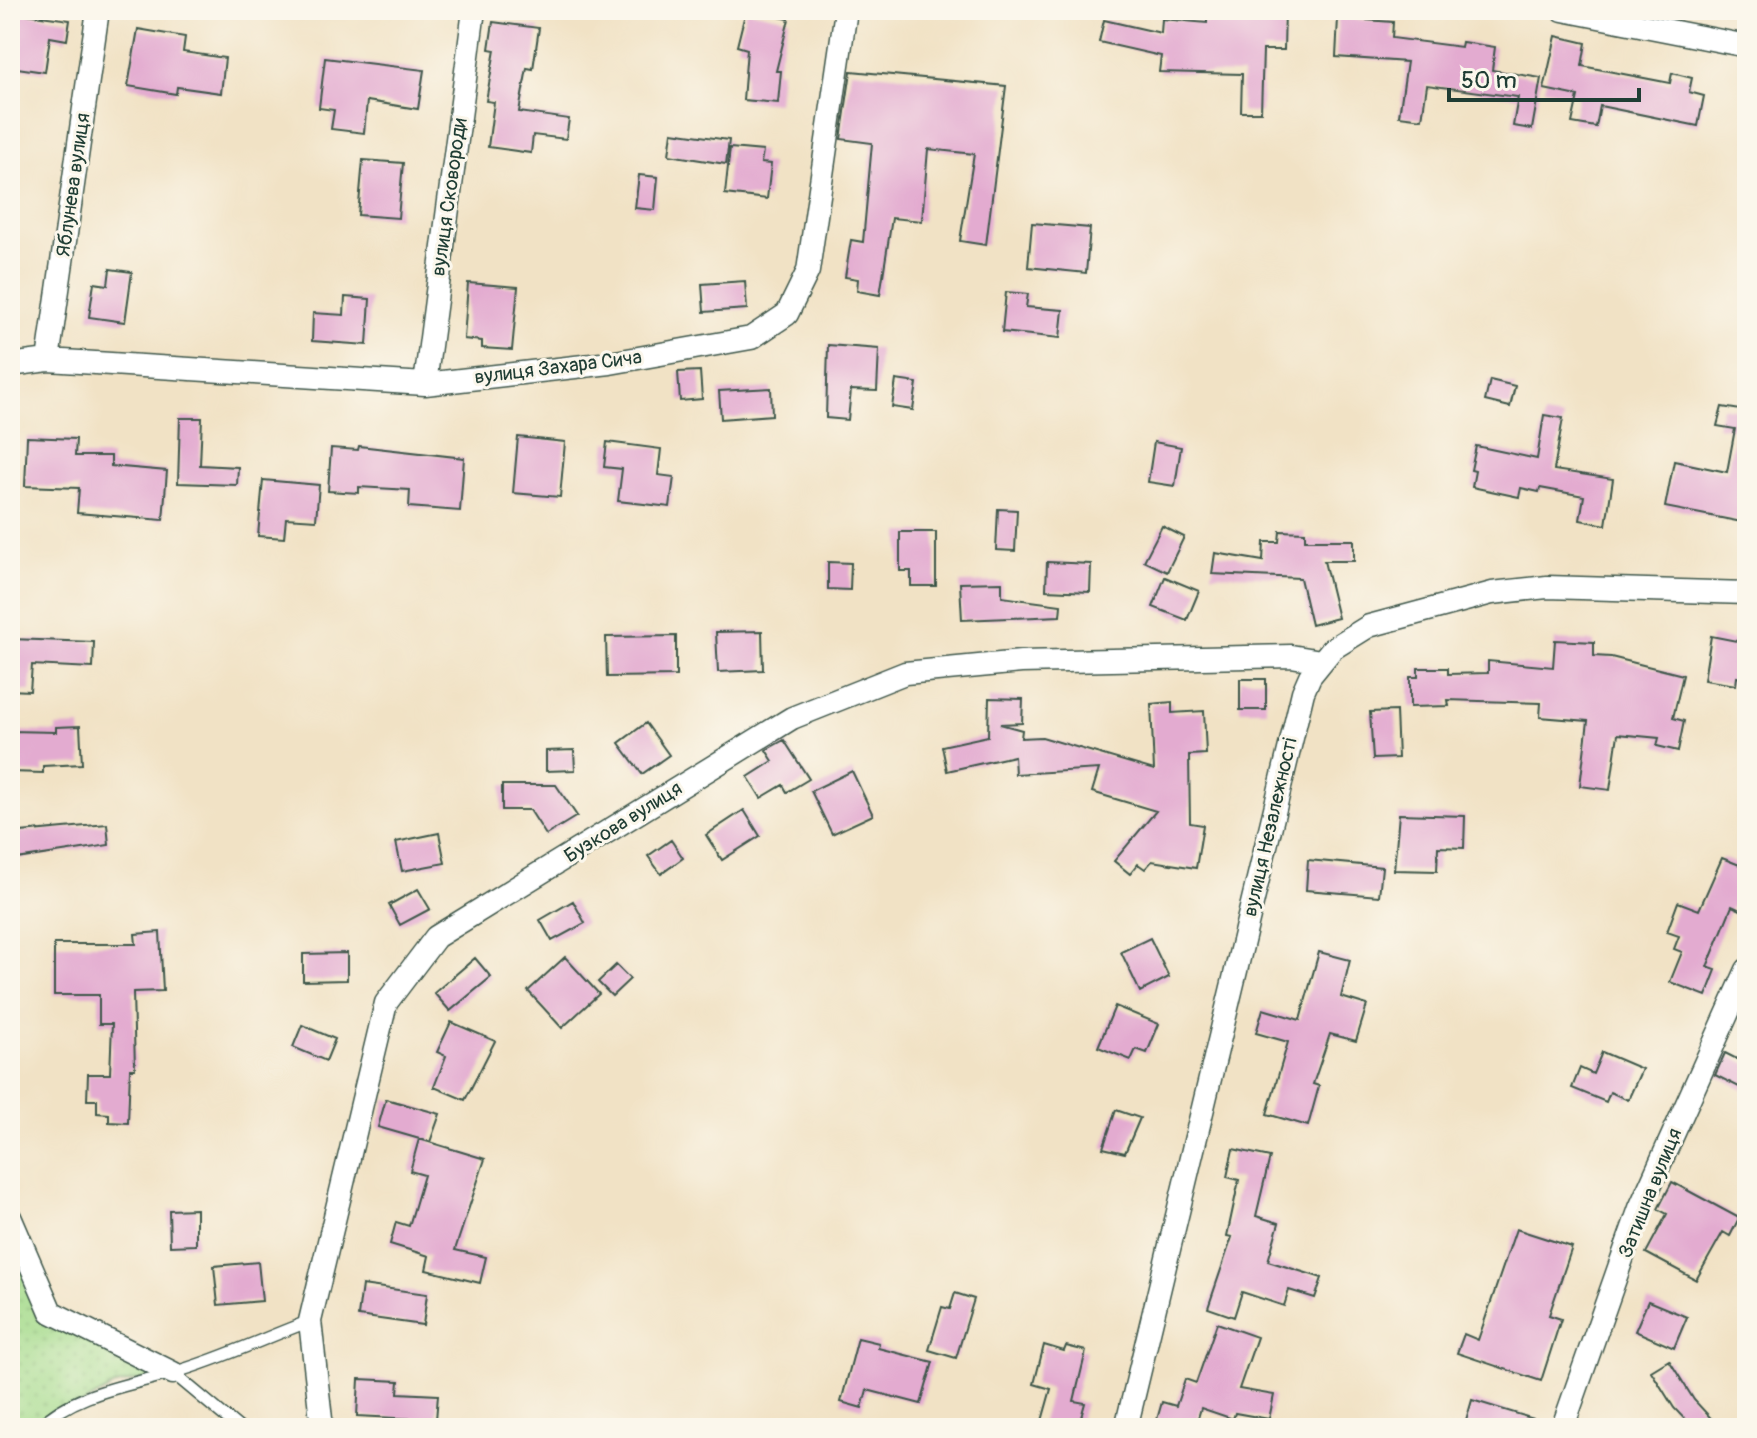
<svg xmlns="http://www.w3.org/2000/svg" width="1757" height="1438" font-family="Pangolin,sans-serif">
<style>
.grass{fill:url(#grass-dots);stroke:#628c60;stroke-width:2}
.building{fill:#e3abd0}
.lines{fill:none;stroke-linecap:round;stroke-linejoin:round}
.lane-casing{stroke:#3e564a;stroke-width:14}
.street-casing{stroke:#3e564a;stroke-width:25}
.lane{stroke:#fff;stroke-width:11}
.street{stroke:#fff;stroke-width:22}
.labels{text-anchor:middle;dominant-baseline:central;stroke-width:6;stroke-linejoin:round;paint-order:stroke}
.street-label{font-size:20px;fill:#1f3d34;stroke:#fbf7ec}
</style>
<defs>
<pattern id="grass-dots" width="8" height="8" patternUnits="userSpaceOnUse" patternTransform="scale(2)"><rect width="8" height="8" fill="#a4db8c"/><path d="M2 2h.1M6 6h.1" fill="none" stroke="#8dbd79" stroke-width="1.8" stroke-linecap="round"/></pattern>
</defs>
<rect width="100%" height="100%" fill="#fbf7ec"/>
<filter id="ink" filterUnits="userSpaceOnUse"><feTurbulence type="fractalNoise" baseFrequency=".0125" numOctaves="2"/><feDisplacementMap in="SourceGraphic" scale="16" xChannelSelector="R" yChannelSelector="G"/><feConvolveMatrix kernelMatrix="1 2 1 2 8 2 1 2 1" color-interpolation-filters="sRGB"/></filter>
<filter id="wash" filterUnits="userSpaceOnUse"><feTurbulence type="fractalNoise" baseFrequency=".006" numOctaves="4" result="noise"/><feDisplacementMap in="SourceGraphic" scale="32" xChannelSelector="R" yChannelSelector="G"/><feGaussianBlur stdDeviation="1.8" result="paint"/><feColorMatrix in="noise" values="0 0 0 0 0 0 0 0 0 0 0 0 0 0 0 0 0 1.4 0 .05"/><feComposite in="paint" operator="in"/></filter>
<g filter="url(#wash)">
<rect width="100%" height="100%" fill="#f1e2c5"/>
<path class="grass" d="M10,1217l41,95 122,61 -56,12 -79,43h-28z"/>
<g id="blocks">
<path class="building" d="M746,10l43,9 -13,52h5l-3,32 -35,-3 4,-51 -10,-3z
M1285,10l-1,40h-21l-2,62h-20l1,-38 -83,-2 2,-16 -62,-14 5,-22 57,13 1,-14 45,4v-12z
M12,12l58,8 -3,20 -17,-3 -5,35 -35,-5z
M1338,18l55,4 -1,16 69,9 1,-5 33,5 -3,23 49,8 -9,51 -19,-3 5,-29 -91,-12 -5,34 -23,-3 8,-54 -71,-5z
M493,22l46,6 -6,41 -6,-1 -8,44 50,7 -3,20 -33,-4 -2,18 -43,-6 6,-45 -8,-1 9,-51 -6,-1z
M138,29l47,8 -2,15 42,6 -4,35 -44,-6 -1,7 -48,-8z
M1556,36l30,7 -4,23 88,17 2,-10 20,5 -3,14 15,4 -6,30 -98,-20 -4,21 -24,-4 6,-27 -34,-7z
M325,58l99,12 -6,39 -51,-8 -3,32 -33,-4 3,-19 -15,-2z
M851,71l155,15 -20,159 -26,-4 14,-87 -46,-5 -6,72 -30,-3 -12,77 -23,-4 1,-12 -13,-2 6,-37 12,2 9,-99 -31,-4z
M672,132l57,8 -3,24 -57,-9z
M730,148l33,3 -2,12 10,1 -4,35 -42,-5z
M363,160l40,3 -5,55 -40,-3z
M639,175l19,2 -3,33 -20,-2z
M1032,223l58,5 -4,45 -58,-6z
M110,269l22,3 -7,50 -36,-5 5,-34 14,2z
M745,281l2,28 -43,3 -2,-28z
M468,283l50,4 -6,63 -30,-2v-7l-18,-2z
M1006,292l22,2 -2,13 37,3 -3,28 -58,-6z
M345,297l25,2 -3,46 -55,-4 1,-28 31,2z
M828,345l51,4 -2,42 -26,-1 -3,30 -22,-2z
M700,371l2,28 -22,2 -2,-29z
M896,380l21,3 -4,27 -21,-3z
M1490,380l25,6 -5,21 -25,-6z
M771,388l1,27 -51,4 -2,-28z
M1722,407l25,4v112l-82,-16 9,-46 53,11 8,-43 -18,-3z
M1544,415l19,3 -9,52 59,9 -7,46 -26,-5 4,-24 -44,-8 -1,4 -18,-4 -2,9 -47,-10 3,-16 -4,-1 5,-24 61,13z
M180,418h22l-2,47 38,2 -1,18 -59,-2z
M27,437l49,2 -1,17h36v10l56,5 -4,49 -86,-7 2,-25 -54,-2z
M518,437l47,5 -5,55 -47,-4z
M607,442l54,7 -3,26 16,2 -4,30 -52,-6 4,-32 -18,-2z
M1154,442l27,5 -6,39 -27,-4z
M359,446l105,12 -4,53 -51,-4 1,-17 -51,-3v6l-31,-2 3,-43 27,2z
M263,480l56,5 -3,35 -30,-2 -2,20 -26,-2z
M998,509l19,1 -2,41 -19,-1z
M1162,526l22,11 -17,35 -23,-11z
M1280,531l25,1v8h49v21h-30l14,57 -27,7 -11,-47 -88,-4 3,-21 48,8 1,-19h15z
M900,532h36v54h-25v-15h-11z
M828,562l23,1 -1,27 -22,-1z
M1047,562l44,2 -1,28 -44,-2z
M1165,577l34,14 -12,29 -34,-13z
M1002,582v15l59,8 -1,11 -98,4 -2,-37z
M762,631l1,39 -45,2 -2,-40z
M676,636v40l-69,1 -1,-40z
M1711,636l36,7v36l-10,-2 -1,8 -32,-5z
M10,639l84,3 -1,26 -61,-3 -2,26 -20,-1z
M1555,640l39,2v14l17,1 72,18 -10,43 11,3 -6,30 -21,-5 2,-8 -41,-4 -8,56 -30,-4 8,-65 -48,-4 1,-14 -93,-3 1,6 -39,1v-30h8v-9h30v6l40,-1v-12l65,6z
M1240,679h26v31h-26z
M989,698l34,1 -1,24 -22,1 22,6 -1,8 21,-1 112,33 -3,-66 21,-2v11l32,-2 2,43 -17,1 1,68 13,2 -7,43 -44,-7 -7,8 -7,-5 -8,10 -16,-13 42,-50 -64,-19 7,-23 -84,5 -1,-18 -67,15 -5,-25 46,-10z
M1396,711l2,47 -25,1 -3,-47z
M646,723l23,32 -27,19 -23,-31z
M80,726l2,38 -39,2v7l-33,-1v-41l46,1v-5z
M784,740l25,39 -22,13 -4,-7 -22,13 -13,-21 25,-16 -7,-11z
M574,750l1,20 -29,1v-20z
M852,771l21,44 -41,19 -21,-43z
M502,785h54l21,31 -31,19 -16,-25h-28z
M744,810l16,26 -38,24 -16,-25z
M1399,814l66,2 -1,32 -26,-1 -1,24 -43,-1z
M107,824l2,21 -99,15v-27z
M439,833l6,30 -43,8 -6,-29z
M671,840l12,18 -22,16 -13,-18z
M1722,858l25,10v45l-15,-7 -25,61 9,3 -10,26 -36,-14 12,-30 -8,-3 5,-13 -12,-4 11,-30 21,8z
M1308,860l74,7 -3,29 -73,-6z
M418,889l12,20 -30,16 -11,-20z
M573,901l12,22 -33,18 -12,-21z
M160,932l3,59 -30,1 2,77h-5l-2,54 -19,-1v-8l-12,-1v-13h-10l1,-26h22l2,-50h-13v-29h-45v-51h82l-1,-10z
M1150,938l19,39 -29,15 -19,-40z
M1319,952l31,8 -9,37 26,8 -11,36 -26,-7 -17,50 6,2 -11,40 -41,-12 21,-72 -32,-9 7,-24 37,11z
M347,953v27l-44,1v-27z
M565,957l34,37 -37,34 -34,-37z
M475,958l16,19 -41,34 -16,-18z
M616,965l14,14 -18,17 -14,-14z
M1115,1006l44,18 -12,29 -11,-4 -5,11 -33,-13z
M451,1022l44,19 -30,59 -31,-13 12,-31 -9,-4z
M302,1025l33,14 -9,22 -33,-14z
M1602,1052l40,17 -14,31 -18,-8 -4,10 -34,-14 8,-20 13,6z
M1725,1053l22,11v27l-32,-16z
M386,1099l54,15 -10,28 -52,-15z
M1116,1110l24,8 -15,35 -22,-5z
M419,1139l66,20 -30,91 31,7 -6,26 -54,-13 3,-14 -39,-12 6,-22 13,4 15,-51 -14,-4z
M1233,1149l37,8 -14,59 23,7 -11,38 54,17 -7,20 -26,-8 -5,16 -42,-14 -8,25 -26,-9 24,-71 -5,-1 12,-56 -12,-3z
M1672,1182l67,36 -9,18 -7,-4 -27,48 -50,-27 21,-39 -9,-5z
M196,1209v36l-26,1 -1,-36z
M1516,1229l56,18 -23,68 12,4 -20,62 -84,-28 7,-19 14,6z
M258,1262l4,39 -44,4 -4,-39z
M362,1285l65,9 -4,31 -65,-9z
M955,1293l19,6 -18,59 -27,-8 13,-43 8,2z
M1648,1301l39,16 -13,31 -39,-17z
M1217,1323l40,14 -18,52 35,6 -5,24 -34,-6 -2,6 -32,-11 -6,20h-21l-18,-5 6,-21 14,4 9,-27 11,4z
M858,1338l21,5 -1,5 55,14 -12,42 -54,-14 -5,18 -21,-6z
M1044,1345l20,6 2,-5 20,5 -12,50 11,2 -7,25h-38l11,-39 -17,-5z
M1669,1360l25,40 26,28h-27l-19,-20 -23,-37z
M359,1379l40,2 -1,12 40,2 -2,25 -79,-4z
M1472,1400l75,23v5h-83z"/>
</g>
</g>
<g filter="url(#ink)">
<use href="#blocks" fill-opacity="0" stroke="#3e564a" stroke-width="2"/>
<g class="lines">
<g class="lane-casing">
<path id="lane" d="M173,1373l66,55
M38,1428c35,-35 88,-42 134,-55 47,-13 92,-35 138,-52"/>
</g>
<g class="street-casing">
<path id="street" d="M1563,10l184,36
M48,360l50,-350
M10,365l38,-5 377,24 185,-21 141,-25 36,-24 21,-43 38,-261
M425,384l49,-374
M10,1217l41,95 122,61
M1565,1421l75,-213 107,-238
M322,1428l-12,-107 76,-318 50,-66 356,-219 113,-45 116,-11 270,-6 30,5
M1126,1428l177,-736 7,-16 22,-27 37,-23 123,-33 55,-6 200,6"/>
</g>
<use href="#lane" class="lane"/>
<use href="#street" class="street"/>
</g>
</g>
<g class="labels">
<g class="street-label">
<text transform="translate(73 185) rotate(-82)">Яблунева вулиця</text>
<text transform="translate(449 197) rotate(-82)">вулиця Сковороди</text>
<text transform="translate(558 367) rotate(-7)">вулиця Захара Сича</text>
<text transform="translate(623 822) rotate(-32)">Бузкова вулиця</text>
<text transform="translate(1270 827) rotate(-77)">вулиця Незалежності</text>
<text transform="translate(1650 1193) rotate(-68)">Затишна вулиця</text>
</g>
</g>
<rect width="1757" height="1438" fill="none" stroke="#fbf7ec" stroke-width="40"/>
<path d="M1449 88v12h190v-12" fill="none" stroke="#1f3d34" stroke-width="4"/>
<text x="1461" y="88" font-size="24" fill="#1f3d34" stroke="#fbf7ec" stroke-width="6" paint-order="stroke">50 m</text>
</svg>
